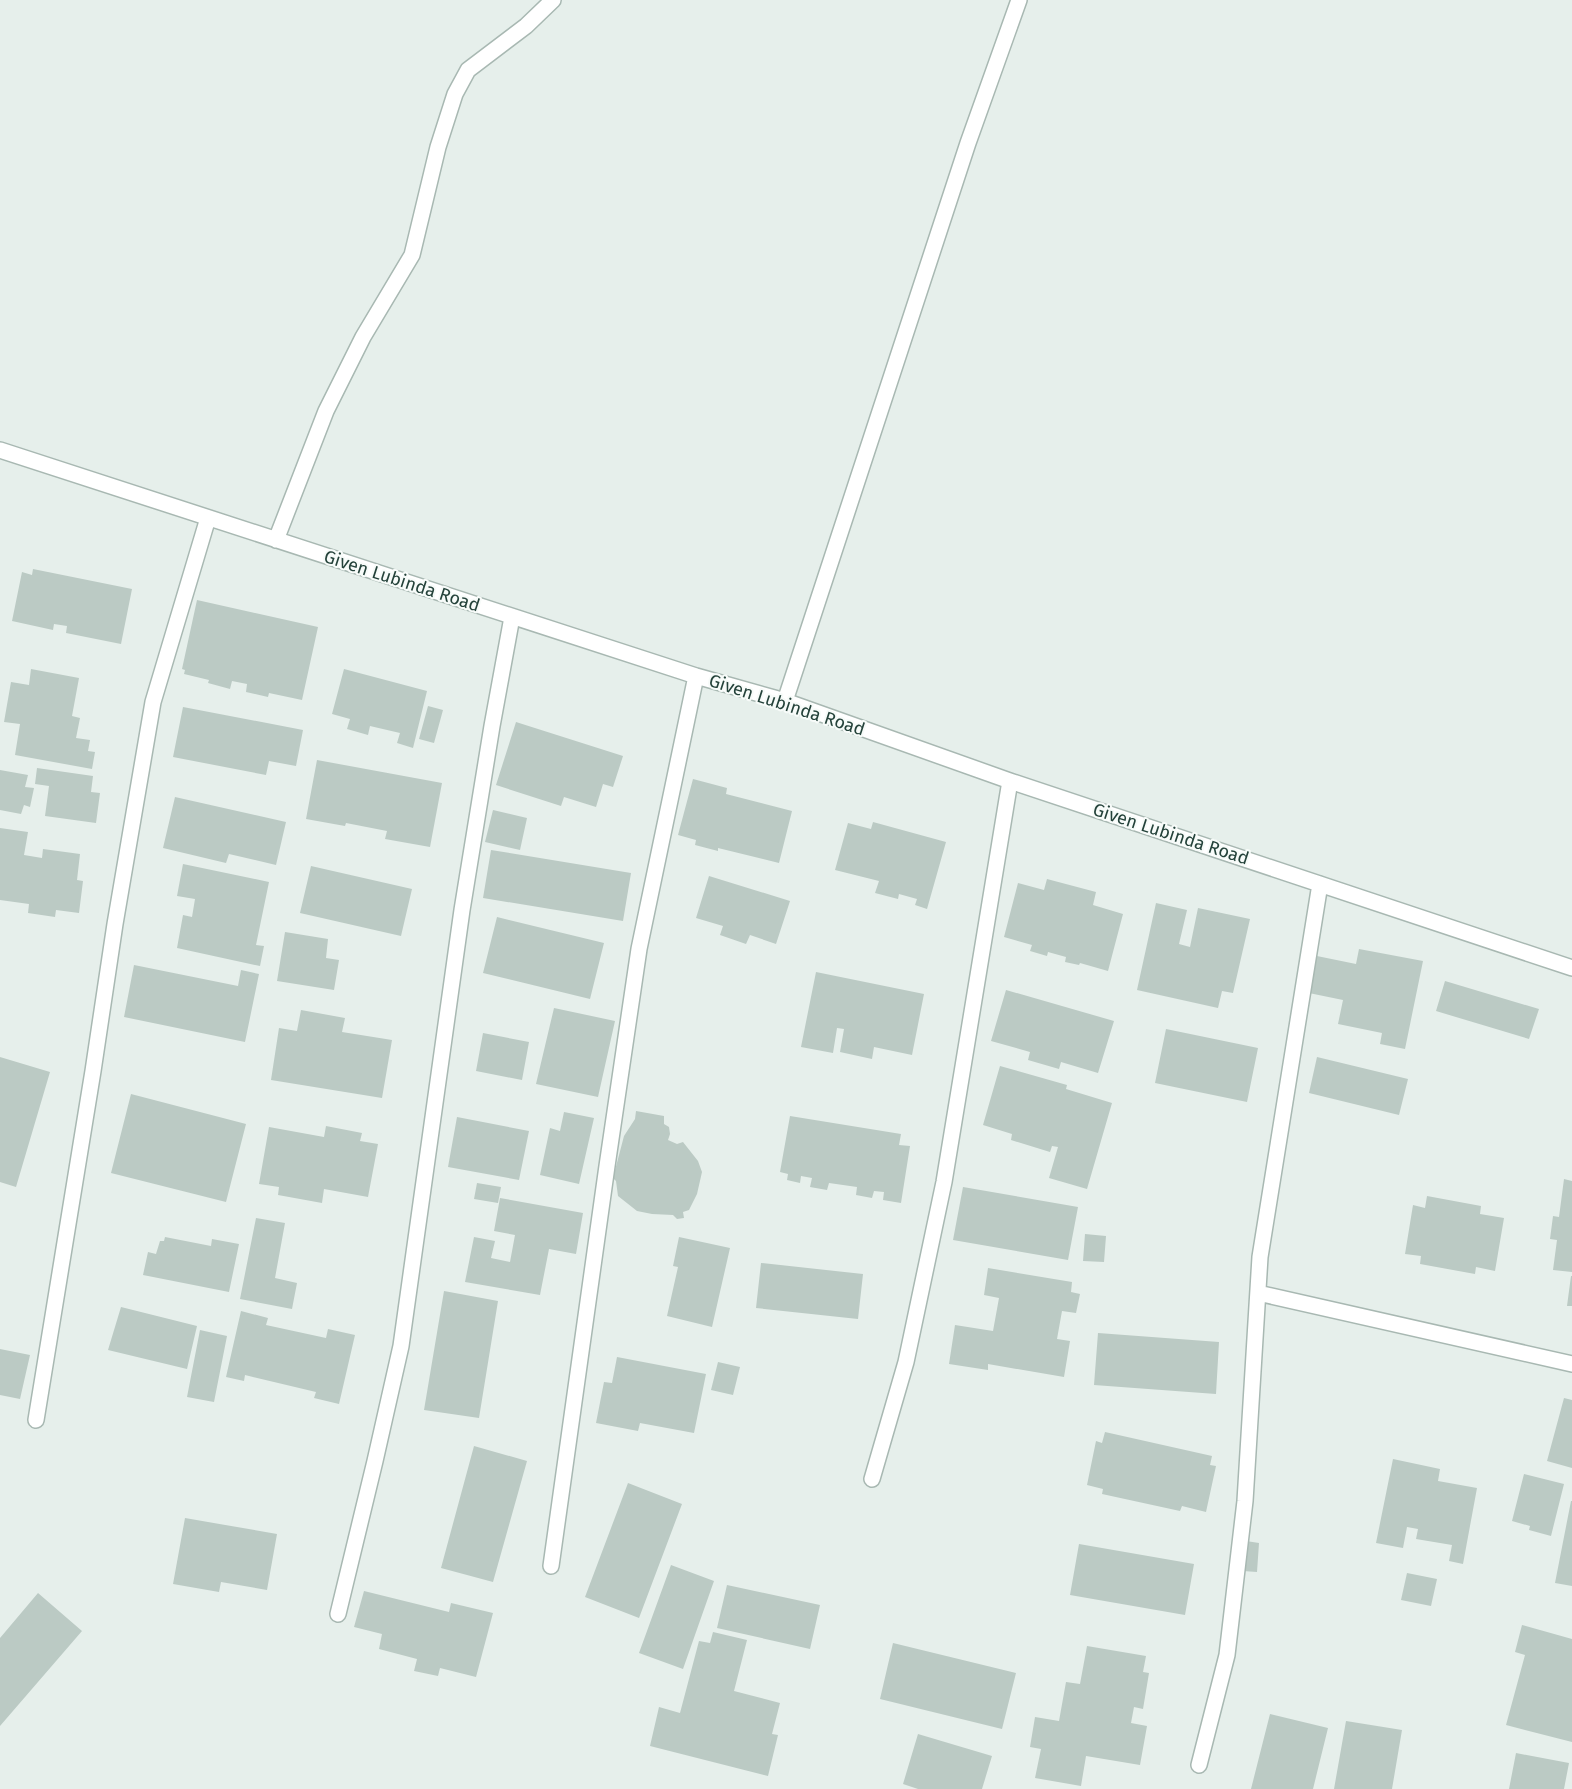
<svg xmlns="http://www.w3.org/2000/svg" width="1572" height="1789" font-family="'Fira Sans',sans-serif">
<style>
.building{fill:#bbcac4}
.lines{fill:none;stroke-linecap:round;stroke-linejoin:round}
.minor-casing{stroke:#a8b8b2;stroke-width:18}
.minor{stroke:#fff;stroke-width:15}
.labels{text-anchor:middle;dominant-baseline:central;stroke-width:4;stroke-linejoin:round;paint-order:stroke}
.street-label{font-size:18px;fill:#24423a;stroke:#f7fbf9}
</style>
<rect width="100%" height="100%" fill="#e6efeb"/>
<path class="building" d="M33,569l99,20 -11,55 -55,-11 1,-7 -13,-2 -1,6 -41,-9 10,-49 10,3z
M197,600l121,27 -16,73 -33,-7 -1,4 -22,-5 1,-8 -15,-3 -2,8 -22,-6 1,-3 -25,-6 1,-4 -3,-1z
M31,669l48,9 -7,38 8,2 -4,20 14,2 -2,11 7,1 -3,17 -77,-14 5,-31 -16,-2 7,-40 18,3z
M344,669l83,22 -14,57 -16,-5 3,-10 -30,-7 -2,9 -21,-6 3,-10 -18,-5z
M428,706l15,4 -9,33 -15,-4z
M183,707l120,23 -7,36 -27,-5 -3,14 -93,-18z
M516,722l107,34 -10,31 -10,-3 -7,23 -32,-10 -3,9 -65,-21z
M317,760l125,23 -12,64 -45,-8 2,-8 -41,-8 -1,3 -39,-7z
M37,768l56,8 -2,16 9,1 -4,30 -51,-7 4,-30 -14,-2z
M0,770l28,5 -3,12 9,1 -4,19 -6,-2 -3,9 -21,-4z
M693,779l34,9 -1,6 66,17 -13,52 -61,-15v3l-23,-6 1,-5 -18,-5z
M175,797l111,25 -10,43 -47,-11 -3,9 -63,-15z
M493,810l34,8 -7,32 -35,-8z
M873,822l73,20 -19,67 -12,-4 2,-6 -18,-5 -1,5 -23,-6 4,-12 -44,-11 13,-47 23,6z
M0,828l28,4 -4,23 18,3 1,-9 37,5 -3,26 6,1 -4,32 -23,-3 -1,7 -27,-4 1,-9 -29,-4z
M491,850l140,23 -8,48 -140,-23z
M183,864l86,18 -13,63 8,1 -4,20 -83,-18 6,-33 9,2 3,-18 -18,-3z
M311,866l101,23 -11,47 -101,-23z
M709,876l81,25 -14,43 -26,-9 -4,9 -26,-9 3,-9 -27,-8z
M1047,879l49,13 -3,13 30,9 -15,57 -28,-8 -1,2 -14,-3 1,-5 -18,-5 -1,4 -17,-5 2,-6 -28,-8 14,-54 26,7z
M1156,903l31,7 -8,34 11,3 8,-39 52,11 -17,74 -11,-2 -4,17 -81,-18z
M497,917l107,26 -14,56 -107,-26z
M285,932l43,7 -2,19 13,2 -5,30 -57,-9z
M1359,949l64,12 -18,88 -25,-5 2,-11 -44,-9 5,-24 -39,-8 8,-37 44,9z
M134,965l104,21 3,-16 18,4 -14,68 -121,-25z
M816,972l108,22 -12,61 -38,-8 -2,12 -32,-7 4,-23 -7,-1 -4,25 -32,-6z
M1445,981l94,28 -10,30 -93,-28z
M1006,990l108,31 -16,52 -37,-11 -2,7 -31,-9 2,-8 -39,-11z
M554,1008l61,13 -17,76 -62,-13z
M301,1010l44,8 -3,14 50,8 -10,58 -111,-18 8,-52 18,3z
M1166,1029l92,19 -11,54 -92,-19z
M483,1033l46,9 -7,38 -46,-9z
M0,1057l50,15 -34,115 -16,-5z
M1317,1057l91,22 -9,36 -90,-22z
M1000,1066l67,19 -1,4 46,14 -25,86 -38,-11 9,-31 -6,-1 -2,6 -39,-12 1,-6 -29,-9z
M131,1094l115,30 -20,78 -115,-29z
M636,1111l28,5v8l5,3 1,7 -2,6 9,4 6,-2 15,19 4,11 -5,22 -8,16 -6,2 1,6 -7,1 -4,-4 -21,-1 -15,-3 -19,-15 -2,-15 -3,-3 11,-42 11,-17z
M564,1112l30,6 -15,66 -39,-9 10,-47 10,3z
M790,1116l111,18 -2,11 11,1 -9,57 -18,-3 1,-8 -10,-1 -2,7 -16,-3 1,-8 -28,-4 -2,7 -17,-3 2,-9 -11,-2 -1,7 -13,-3 1,-6 -8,-2z
M457,1117l72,14 -10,49 -71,-13z
M326,1126l36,7 -2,8 18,3 -10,53 -44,-8 -2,14 -44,-8 1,-8 -20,-3 10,-57 55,10z
M1564,1179l8,2v91l-19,-2 4,-30 -7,-1 3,-23 6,1z
M477,1183l24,4 -3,16 -24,-4z
M963,1187l115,20 -10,53 -115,-20z
M1427,1196l54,10 -1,8 24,4 -9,53 -19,-4 -1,7 -55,-10 1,-8 -16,-2 8,-49 12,3z
M500,1198l83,15 -7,41 -27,-5 -9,46 -75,-13 9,-45 21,4 -4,17 19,4 5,-27 -21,-4z
M256,1218l29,5 -10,55 22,5 -5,26 -52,-10z
M1085,1234l21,2 -2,26 -21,-1z
M165,1237l46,9 1,-7 27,5 -10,48 -86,-17 5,-23 8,2 4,-13h4z
M679,1237l51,11 -18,79 -45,-11 11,-49 -5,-1z
M761,1263l102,11 -5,45 -102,-11z
M988,1268l84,14 -1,10 9,2 -4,19 -14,-2 -5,28 13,2 -6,36 -76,-13v6l-39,-6 6,-39 38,6 6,-33 -15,-3z
M1571,1276h1v30h-5z
M444,1291l54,10 -19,117 -55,-8z
M121,1307l76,19 -10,43 -79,-19z
M241,1311l27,7 -2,7 60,13 2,-9 27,6 -16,69 -25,-6 2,-6 -71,-17 -1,6 -18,-4z
M200,1330l27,6 -13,66 -27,-5z
M1098,1333l121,9 -3,52 -122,-9z
M0,1349l30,6 -10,44 -20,-4z
M617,1357l89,17 -12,59 -54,-10 -2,8 -42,-8 8,-41 8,1z
M718,1362l22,5 -7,28 -22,-5z
M1564,1398l8,2v68l-25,-7z
M1105,1432l107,24 -2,9 6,1 -10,46 -24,-6 -2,5 -78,-17 1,-5 -16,-4 9,-44 6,2z
M474,1446l53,15 -34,121 -52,-14z
M1393,1459l47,10 -2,12 39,7 -14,76 -14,-3 3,-16 -36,-6 2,-10 -11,-2 -4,21 -27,-5z
M1524,1474l40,10 -13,52 -22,-6 1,-4 -18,-5z
M628,1483l54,21 -43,114 -54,-21z
M1571,1501h1v85l-17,-3z
M185,1518l92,16 -10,56 -46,-8 -2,10 -46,-8z
M1246,1541l13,2 -2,29 -14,-1z
M1079,1544l115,20 -9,51 -115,-20z
M671,1565l43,16 -31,88 -44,-16z
M1407,1573l30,6 -6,27 -30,-6z
M727,1585l93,20 -10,44 -93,-21z
M364,1591l85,21 2,-9 42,10 -17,64 -36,-9 -2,8 -24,-5 3,-12 -38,-10 3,-15 -28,-7z
M38,1593l44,38 -82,95v-88z
M1522,1625l50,14v103l-66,-17 19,-70 -10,-3z
M713,1632l34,8 -13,51 46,12 -8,31 6,1 -10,41 -118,-30 9,-39 21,6 19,-72 11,2z
M893,1643l123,30 -14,56 -122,-30z
M1087,1646l59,10 -3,16 6,1 -6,36 -9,-2 -3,16 16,3 -7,39 -54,-9 -5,30 -46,-8 6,-29 -11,-2 5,-30 24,4 7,-39 14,2z
M1270,1714l58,14 -15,61h-62z
M1346,1721l56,9 -10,59h-58z
M918,1734l74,22 -10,33h-64l-15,-5z
M1516,1753l53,10 -5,26h-55z"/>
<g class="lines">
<g class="minor-casing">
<path id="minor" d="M0,450l696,226 89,25 225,80 562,187
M276,540l50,-129 37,-74 49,-82 26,-108 17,-53 13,-24 58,-44 27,-26
M785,701l183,-558 51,-143
M1258,1293l314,71
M36,1420l57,-349 22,-147 38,-222 55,-184
M872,1479l34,-117 38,-180 66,-401
M551,1566l56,-400 32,-217 57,-273
M338,1614l37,-153 26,-115 61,-436 30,-184 20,-109
M1199,1765l28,-110 18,-154 15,-244 60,-373"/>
</g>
<use href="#minor" class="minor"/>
</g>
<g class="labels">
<g class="street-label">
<text transform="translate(402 581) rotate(18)">Given Lubinda Road</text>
<text transform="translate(787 705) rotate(18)">Given Lubinda Road</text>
<text transform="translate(1171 834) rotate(18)">Given Lubinda Road</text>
</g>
</g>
</svg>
